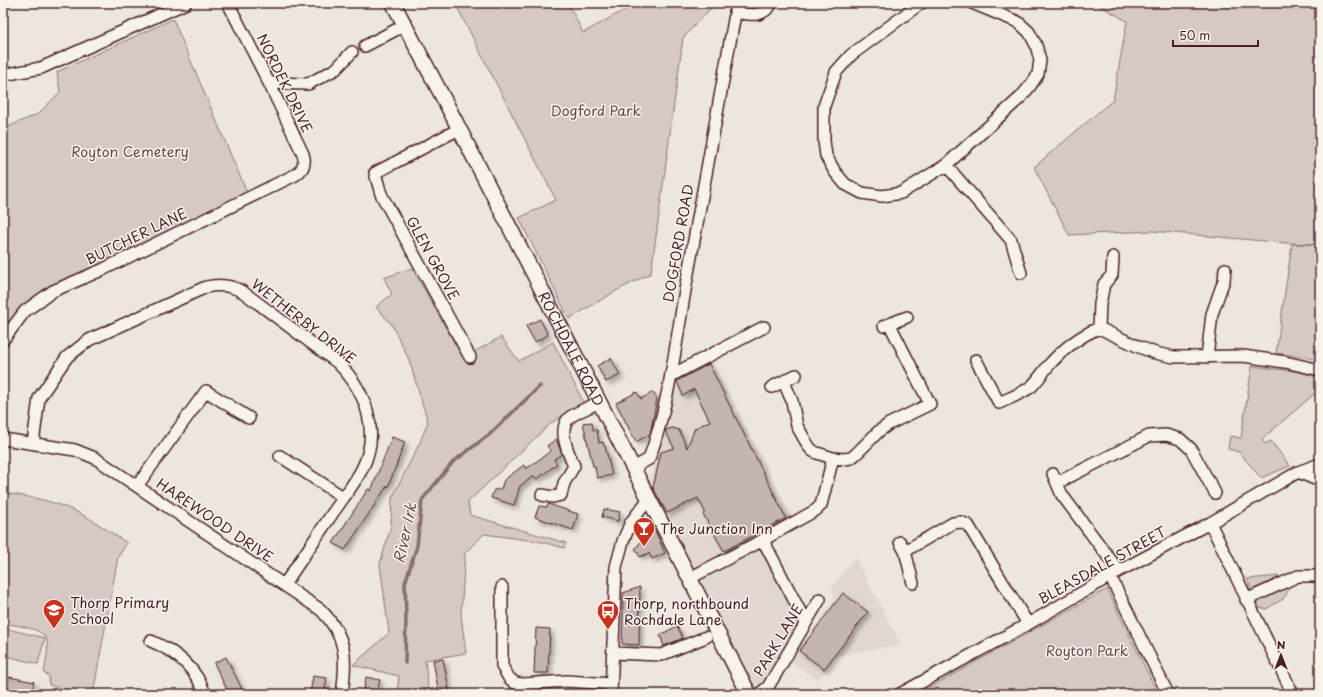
<svg xmlns="http://www.w3.org/2000/svg" width="1323" height="697" font-family="'Playpen Sans',sans-serif">
<style>
.built{fill:#e0d7d0}
.green{fill:#d5c9c2;stroke:#907476}
.lines{fill:none;stroke-linecap:round;stroke-linejoin:round}
.stream{stroke:#896c6f;stroke-width:3.5}
.building{fill:#c4b5b0;stroke:#4a1f2b;filter:url(#shadow)}
.minor-casing{stroke:#4a1f2b;stroke-width:14}
.major-casing{stroke:#4a1f2b;stroke-width:17}
.minor{stroke:#f7f3e8;stroke-width:11}
.major{stroke:#f7f3e8;stroke-width:14}
.labels{text-anchor:middle;dominant-baseline:central;stroke-width:3;stroke-linejoin:round;paint-order:stroke}
.street-label{font-size:14px;fill:#4a1f2b;stroke:#f7f3e8}
.park-label{font-size:14px;fill:#6d4a51;stroke:#f7f3e8}
.poi-label{font-size:14px;fill:#4a1f2b;stroke:#f7f3e8;text-anchor:start}
.water-label{font-size:15px;font-style:italic;fill:#6f4c53;stroke:#f7f3e8}
</style>
<defs>
<filter id="shadow"><feDropShadow dx="3.5" dy="3.5" stdDeviation="2" flood-color="#0004"/></filter>
</defs>
<rect width="100%" height="100%" fill="#ece6dd"/>
<filter id="ink" filterUnits="userSpaceOnUse"><feTurbulence type="fractalNoise" baseFrequency=".025" numOctaves="2"/><feDisplacementMap in="SourceGraphic" scale="8" xChannelSelector="R" yChannelSelector="G"/><feConvolveMatrix kernelMatrix="1 2 1 2 8 2 1 2 1" color-interpolation-filters="sRGB"/></filter>
<g filter="url(#ink)">
<path class="built" d="M711,359l82,160 -37,21 45,84 -39,60 -8,3 -105,-203 21,-67 3,-38z
M855,557l46,88 -64,10 -19,25 -28,-19 45,-62 -3,-11z"/>
<path class="green" d="M455,3h113l15,30 54,-30h86l-11,4 -29,31 -32,235 -35,18 -47,28 -50,-101 37,-18z
M1095,3h225v241l-34,-1 -134,-12 -83,4 -35,-68 79,-67 14,-79z
M173,19l75,176 -200,97 -39,30 -6,7v-200l35,-15 22,-22 -3,-20z
M1292,244l28,1v116l-11,-3 -33,-5z
M412,268l51,90 38,-21 18,24 34,-19 31,61 -33,20 -83,79 2,13 96,28 -2,5 -22,-6 -58,-8 -19,19 -4,62 5,38 -41,7 4,34h-32l2,-18 -46,-11 36,-32 -9,-69 11,-38 1,-28 28,-56 8,-20 -19,-62 -17,-35 -16,-18 16,-13 -8,-16z
M1252,366l48,6 20,6v11l-58,50 3,5 6,-3 19,25 -29,12 -22,-26 -11,-3 2,-13 11,2z
M3,493c25,3 51,8 74,19 17,8 34,21 50,31l-9,14 -25,137h-27l-2,-5 -15,-4v-9l-5,-3c1,-10 5,-22 3,-32 -3,-14 -32,-15 -44,-18z
M1279,576l-1,2 -25,11 -2,-1 -4,-9z
M1290,584l-4,11 -3,4 -17,10 -6,-1 -3,-8z
M1107,589l51,105h-240z
M3,628l42,10 -7,26 -35,-9z"/>
<g class="lines">
<path class="stream" d="M405,663l1,-46 -1,-34 12,-37 5,-46 31,-38 37,-28 50,-48"/>
</g>
<path class="building" d="M540,319l8,16 -13,7 -9,-16z
M611,358l9,17 -14,7 -9,-16z
M709,364l77,154 -62,33 -21,-37 2,-2 -7,-14 -31,15 -14,-25 8,-36 13,-4 -9,-18 8,-2 6,2 8,18 8,-20 15,-7 -16,-32 -11,7 -6,-15z
M637,392l4,7 12,-7 4,7 -7,35 -14,8 -20,-39z
M592,422l1,8h4l2,13 4,-1 1,4h1l7,29 -15,3 -2,-12h-2l-10,-43z
M392,437l13,5 -17,45 -1,-1 -42,64 -12,-7 35,-54 3,2z
M556,439l6,15 -8,5 3,5 -20,15 -3,-3 -14,10 -6,19 -23,-7 3,-8 7,-1 3,-9 20,-15 2,4 25,-18 -4,-5z
M548,504l30,10 -5,16 -38,-13 4,-11 8,1z
M604,509l16,3 -2,9 -16,-4z
M653,526l12,27 -13,6 -3,-6 -9,4 -3,-6 -2,-2z
M640,587l-1,58 -17,-1 1,-51z
M843,593l25,19 -44,57 -25,-18z
M677,626l6,12 -19,8 -4,-11z
M536,628l14,1 -2,44h-14z
M226,657l16,32 -11,5h-2l-15,-31z
M443,659l5,25 1,10h-10l-6,-34z
M313,676l14,2 -3,16h-14z
M9,677l25,5 -3,12h-26z
M366,677l14,3 -3,14h-14z"/>
<g class="lines">
<g class="minor-casing">
<path id="minor" d="M921,3l-70,52 -15,17 -12,34v35l2,15 9,16 10,12 17,9 20,3 19,-3 45,-28 75,-68 9,-11 8,-12 2,-14 -4,-15 -7,-13 -11,-10 -46,-19
M735,12c16,3 28,6 37,-9
M365,46l40,-21
M3,75l38,-7 145,-65
M269,83l39,1 28,-15 16,-17
M459,129l-84,44 6,21 89,163
M946,165l65,75 10,33
M884,326l23,-9
M1099,328l38,18 18,7 19,4 69,-1 42,6 35,8
M1099,328l1,-24 4,-20 8,-9 1,-18
M3,340l22,-29 28,-20 51,-22 191,-94c8,-5 11,-12 8,-21l-34,-71 -41,-80
M1207,357l5,-43 12,-34 1,-11
M976,360l23,43c10,-5 23,-9 33,-17 6,-6 12,-15 17,-21 14,-16 31,-29 50,-37
M672,375l92,-48
M784,382l8,19 5,25 12,21 4,4 4,2 16,5 11,1 7,-1 5,-4 23,-23 10,-7 41,-20 -40,-79
M772,387l24,-12
M3,439l72,11 20,8 226,152c26,27 26,48 21,84
M33,443l6,-45 28,-41 22,-17 117,-53c14,-3 25,-2 37,5l95,71c28,28 43,69 24,106 -7,14 -21,32 -30,45 -16,24 -32,47 -48,71
M280,456l63,41
M633,468l16,-9c21,-57 27,-119 38,-180 16,-92 34,-184 50,-276
M1298,472l22,9
M1053,474l9,21 57,76
M1057,483l92,-47 17,-1 14,4 11,10 24,44
M137,486l69,-95 43,27
M542,495l11,2 8,-2 3,-12 10,-17c-5,-12 -17,-36 -5,-48 5,-5 23,-12 30,-16
M1210,523l83,171
M763,540l43,83
M900,542l5,9 8,32
M905,551l48,-28 7,-1 8,3 60,99
M1110,576l58,118
M690,578l73,-38 53,-30 5,-5 12,-47
M502,587v79l7,12 6,5 8,1 44,-3 44,3
M1246,600l52,-24h17l5,2
M151,641c24,10 45,27 54,53
M613,653l48,2 45,-18
M611,694l5,-127 7,-26 8,-19 17,-22
M759,694l9,-7 52,-88
M900,694l128,-70 91,-53 91,-48 88,-51 22,-8"/>
</g>
<g class="major-casing">
<g id="major">
<path id="s1" d="M393,3l54,102 302,589"/>
</g>
</g>
<use href="#minor" class="minor"/>
<use href="#major" class="major"/>
</g>
</g>
<defs>
<g id="bar-pin" transform="scale(1.15)"><path d="M0 17L-7.5 6A9.5 9.5 0 1 1 7.5 6Z" fill="#c8321e" stroke="#f7f3e8"/><path d="M-6-5H6L.8 .8V4.5H3.5V6h-7V4.5H-.8V.8Z" fill="#fff"/></g>
<g id="school-pin" transform="scale(1.15)"><path d="M0 17L-7.5 6A9.5 9.5 0 1 1 7.5 6Z" fill="#c8321e" stroke="#f7f3e8"/><path d="M0-5L7-2L0 1L-7-2ZM-4 1L0 2.5L4 1V4Q0 6-4 4Z" fill="#fff"/></g>
<g id="bus-pin" transform="scale(1.15)"><path d="M0 17L-7.5 6A9.5 9.5 0 1 1 7.5 6Z" fill="#c8321e" stroke="#f7f3e8"/><path d="M-5-6H5V4H4V6H2V4H-2V6H-4V4H-5ZM-3.5-4V0h7V-4ZM-3.5 1.2v1.5H-2V1.2ZM2 1.2v1.5H3.5V1.2Z" fill="#fff"/></g>
</defs>
<g fill-rule="evenodd">
<use href="#bar-pin" x="644" y="528"/>
<use href="#school-pin" x="54" y="610"/>
<use href="#bus-pin" x="608" y="611"/>
</g>
<g class="labels">
<g class="street-label">
<text transform="translate(285 83) rotate(64)">NORDEK DRIVE</text>
<text transform="translate(136 236) rotate(-26)">BUTCHER LANE</text>
<text transform="translate(678 243) rotate(-80)">DOGFORD ROAD</text>
<text transform="translate(433 258) rotate(61)">GLEN GROVE</text>
<text transform="translate(304 321) rotate(38)">WETHERBY DRIVE</text>
<text stroke="none"><textPath href="#s1" startOffset="389">ROCHDALE ROAD</textPath></text>
<text transform="translate(215 520) rotate(34)">HAREWOOD DRIVE</text>
<text transform="translate(1102 565) rotate(-29)">BLEASDALE STREET</text>
<text transform="translate(778 640) rotate(-59)">PARK LANE</text>
</g>
<g class="park-label">
<text x="596" y="110">Dogford Park</text>
<text x="130" y="151">Royton Cemetery</text>
<text x="1087" y="650">Royton Park</text>
</g>
<g class="poi-label">
<text x="660" y="528">The Junction Inn</text>
<text x="70" y="602">Thorp Primary<tspan x="70" dy="16">School</tspan></text>
<text x="624" y="603">Thorp, northbound<tspan x="624" dy="16">Rochdale Lane</tspan></text>
</g>
<g class="water-label">
<text transform="translate(404 533) rotate(-78)">River Irk</text>
</g>
</g>
<rect width="1323" height="697" fill="none" stroke="#f7f3e8" stroke-width="16"/>
<rect x="8" y="8" width="1307" height="681" fill="none" stroke="#4a1f2b" stroke-width="1.5" filter="url(#ink)"/>
<g transform="translate(1281 655)" stroke="#f7f3e8" stroke-width="3" paint-order="stroke">
<path d="M0-3L7 15L0 10L-7 15Z" fill="#4a1f2b"/>
<text y="-6" font-size="11" font-weight="bold" text-anchor="middle" fill="#4a1f2b">N</text>
</g>
<path d="M1173 40v6h85v-6" fill="none" stroke="#4a1f2b" stroke-width="2"/>
<text x="1179" y="40" font-size="12" fill="#4a1f2b" stroke="#f7f3e8" stroke-width="3" paint-order="stroke">50 m</text>
</svg>
